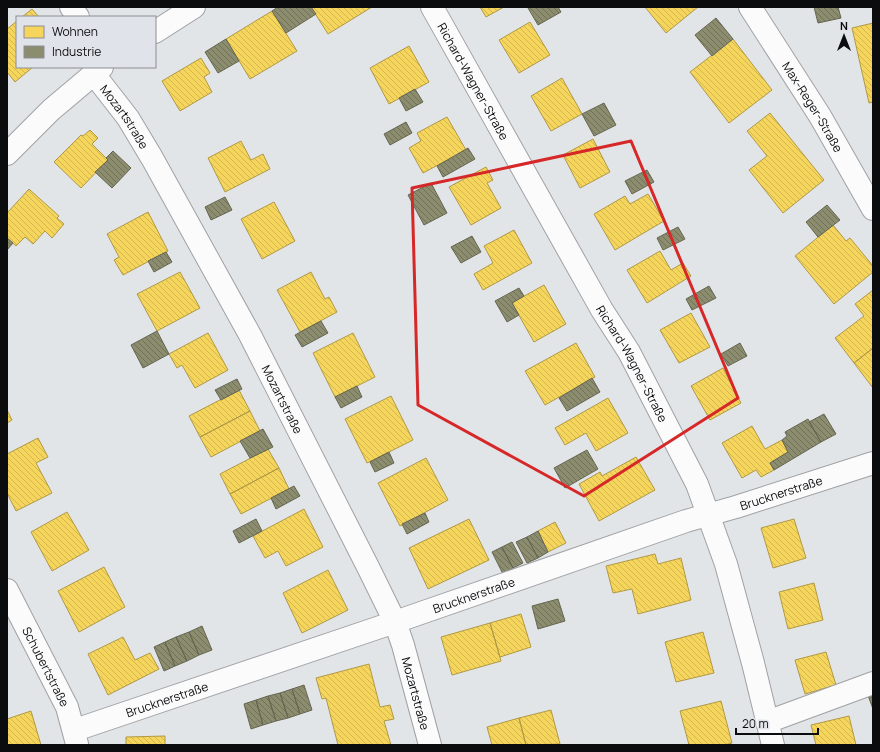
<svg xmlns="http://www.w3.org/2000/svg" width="880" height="752" font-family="Manrope,sans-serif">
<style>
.homes{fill:url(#homes-back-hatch);stroke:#b09945}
.industry{fill:url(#industry-back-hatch);stroke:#656651}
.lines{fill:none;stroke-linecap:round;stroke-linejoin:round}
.minor-casing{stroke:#9fa1a3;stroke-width:24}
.minor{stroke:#fbfbfc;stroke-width:22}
.marked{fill:none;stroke:#d62828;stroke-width:3;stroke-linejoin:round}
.labels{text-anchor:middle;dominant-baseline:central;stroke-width:4;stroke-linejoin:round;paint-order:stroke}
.street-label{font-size:12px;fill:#0b0c0e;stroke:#e0e4ea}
</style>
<defs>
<pattern id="homes-back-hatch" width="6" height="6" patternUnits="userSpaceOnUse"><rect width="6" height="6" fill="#f6d55c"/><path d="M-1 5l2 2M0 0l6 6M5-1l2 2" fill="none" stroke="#d2b64f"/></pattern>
<pattern id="industry-back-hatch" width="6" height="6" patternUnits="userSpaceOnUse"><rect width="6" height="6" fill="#8c8c6e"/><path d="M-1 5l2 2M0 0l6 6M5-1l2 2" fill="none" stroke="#717159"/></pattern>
</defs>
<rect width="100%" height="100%" fill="#e2e5e8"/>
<path class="homes" d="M311,7h61l-44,27z
M480,7h24l-18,10z
M645,7h53l-32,26z
M32,9l7,8h-17z
M272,11l25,40 -47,28 -24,-40z
M17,21v46h16l-18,15 -8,-10v-43z
M530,22l20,33 -31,18 -20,-33z
M873,23v79l-4,1 -17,-75z
M733,39l39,51 -43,33 -39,-51z
M409,46l20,36 -40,22 -19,-36z
M201,58l9,15 -6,4 8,15 -32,19 -18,-30z
M562,78l20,36 -31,17 -20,-35z
M770,113l54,67 -41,33 -34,-43 18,-14 -20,-25z
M447,117l19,33 -43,23 -14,-25 12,-7 -4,-8z
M90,130l8,8 -6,6 16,16 -27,28 -27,-26 27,-27 2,1z
M593,139l17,33 -30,16 -17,-33z
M241,141l10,19 12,-6 7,15 -45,23 -17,-34z
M486,167l7,13 -6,3 14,25 -30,17 -22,-38z
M29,189l30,27 -2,2 7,6 -12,14 -7,-7 -12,13 -8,-7 -9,9 -9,-8v-25z
M648,194l16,27 -49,29 -21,-36 31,-18 5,8z
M274,202l21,39 -33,18 -21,-40z
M148,212l20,39 -45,24 -9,-15 5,-3 -12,-23z
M833,225l13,16 4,-3 23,28v6l-39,32 -39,-48z
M514,230l18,33 -49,27 -9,-16 19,-11 -9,-17z
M660,251l11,19 12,-7 8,13 -44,27 -20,-33z
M180,272l20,36 -43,23 -20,-37z
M311,272l14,27 4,-2 8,15 -37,20 -23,-42z
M544,285l22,39 -32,18 -22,-39z
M873,290v58l-19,15 -19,-25 29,-22 -9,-12z
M691,313l19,34 -31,16 -19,-33z
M208,333l20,37 -33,18 -13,-23 -5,3 -8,-14z
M353,333l22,44 -40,20 -22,-44z
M576,343l19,34 -50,28 -20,-34z
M873,348v40l-19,-25z
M723,368l18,35 -31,17 -19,-34z
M239,390l11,21 -50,26 -11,-21z
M391,396l22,44 -46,23 -22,-44z
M608,398l20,35 -32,18 -10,-18 -21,12 -10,-17z
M7,410l5,10 -5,3z
M250,411l10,20 -49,26 -11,-20z
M752,426l13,23 17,-9 6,12 -18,11 4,7 -13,7 -5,-7 -14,8 -20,-35z
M38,438l10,19 -12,6 16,30 -36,18 -9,-18v-39z
M268,449l11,19 -49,26 -10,-20z
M636,457l19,33 -56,31 -20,-37 21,-12 2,4z
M426,458l22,42 -48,26 -22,-43z
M279,468l10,21 -48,25 -11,-20z
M304,509l19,38 -37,19 -8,-15 -13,7 -12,-22z
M67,512l22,38 -37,21 -21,-39z
M469,519l20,41 -61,29 -19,-41z
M794,519l12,39 -33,10 -12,-40z
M555,522l11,21 -18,9 -10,-21z
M655,554l3,10 23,-6 10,42 -53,14 -6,-25 -19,4 -7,-27z
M104,567l21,40 -46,25 -21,-41z
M328,570l20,40 -46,23 -19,-40z
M814,583l9,37 -35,9 -9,-37z
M521,614l10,33 -31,10 -10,-34z
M490,623l11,38 -49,14 -11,-38z
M703,632l11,41 -38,9 -11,-40z
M123,637l12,23 15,-7 9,16 -51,26 -20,-41z
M826,652l10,33 -31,9 -10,-34z
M369,664l11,43 10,-2 4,14 -10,2 7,24h-53l-12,-47 -4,1 -6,-21z
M721,701l11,42 -8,2h-35l-9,-34z
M551,710l9,34 -34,1 -7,-27z
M31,711l10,34h-34v-26z
M849,716l7,29h-40l-5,-20z
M519,718l7,27h-34l-5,-18z
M165,736v9h-39v-8z"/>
<path class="industry" d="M278,7h33l5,7 -30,19 -14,-22z
M529,7h29l3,5 -23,13 -10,-17z
M814,7h24l3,11 -23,5z
M716,18l17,21 -21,17 -17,-21z
M226,39l13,22 -21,12 -13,-21z
M415,89l8,13 -17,9 -7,-13z
M604,103l12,22 -22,11 -12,-22z
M406,122l6,11 -22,12 -6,-11z
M468,148l7,11 -32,18 -6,-11z
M113,151l18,17 -19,20 -17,-16 13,-12 -2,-2z
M647,170l7,12 -22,12 -7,-13z
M431,183l16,30 -23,12 -16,-30z
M225,197l7,13 -21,10 -6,-13z
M827,205l13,15 -22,17 -12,-15z
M678,227l7,12 -22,11 -6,-12z
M472,236l9,16 -20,11 -10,-16z
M7,238l6,5 -6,7z
M166,252l6,10 -18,10 -6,-11z
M709,286l7,12 -24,12 -6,-11z
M519,288l5,8 -12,7 7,12 -12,7 -12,-21z
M321,321l7,12 -26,14 -7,-12z
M157,331l12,23 -26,14 -12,-23z
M740,343l7,13 -19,10 -7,-12z
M592,378l8,14 -33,19 -8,-13z
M237,379l5,10 -21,11 -6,-10z
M357,386l5,11 -21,11 -6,-11z
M824,414l12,20 -15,8 -12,-20z
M808,419l13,23 -47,28 -4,-7 18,-11 -6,-12 5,-4 -2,-4z
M263,429l10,18 -23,11 -10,-17z
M587,450l11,19 -33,19 -11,-20z
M389,452l5,11 -19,9 -5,-10z
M294,486l6,10 -24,13 -5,-11z
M425,513l4,9 -22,12 -5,-10z
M256,519l6,12 -23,12 -6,-12z
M538,531l10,21 -10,6 -11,-21z
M527,537l11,21 -11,5 -11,-21z
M512,542l11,21 -10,5 -11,-21z
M502,547l11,21 -10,6 -11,-22z
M558,599l7,22 -27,8 -6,-23z
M202,626l10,24 -13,5 -10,-23z
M189,632l10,23 -12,6 -11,-24z
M176,637l11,24 -12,5 -10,-24z
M165,642l10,24 -11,5 -10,-24z
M304,685l8,25 -12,4 -8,-25z
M873,687v22l-7,-19z
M292,689l8,25 -12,4 -8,-25z
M280,693l8,25 -12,3 -8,-25z
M268,696l8,25 -13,4 -7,-25z
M256,700l7,25 -12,4 -7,-25z"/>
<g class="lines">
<g class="minor-casing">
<g id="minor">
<path d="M71,7l7,10"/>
<path id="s1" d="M432,7l170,303 27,42 68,132 29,80 27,99 20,82"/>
<path id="s2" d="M750,7l70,109 53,93"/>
<path d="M155,32l39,-25"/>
<path id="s3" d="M93,73l35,45 24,40 98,177 119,234 26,53 8,23 27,100"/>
<path d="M7,154l44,-44 51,-43"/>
<path id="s4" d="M7,590l60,117 10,37"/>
<path d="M767,722l106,-39"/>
<path id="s5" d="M75,730l320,-108 291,-101 50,-14 137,-44"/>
</g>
</g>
<use href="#minor" class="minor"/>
</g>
<path class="marked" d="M631,141l107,257 -154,98 -166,-91 -6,-217z"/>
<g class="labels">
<g class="street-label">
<text stroke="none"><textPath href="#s1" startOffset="85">Richard-Wagner-Straße</textPath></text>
<text stroke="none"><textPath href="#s2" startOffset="118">Max-Reger-Straße</textPath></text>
<text stroke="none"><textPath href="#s3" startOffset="54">Mozartstraße</textPath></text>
<text stroke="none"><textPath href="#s1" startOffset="409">Richard-Wagner-Straße</textPath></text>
<text stroke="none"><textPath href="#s3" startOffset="378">Mozartstraße</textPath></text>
<text stroke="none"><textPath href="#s5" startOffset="745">Brucknerstraße</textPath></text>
<text stroke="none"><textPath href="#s5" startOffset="421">Brucknerstraße</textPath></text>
<text stroke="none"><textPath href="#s4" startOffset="86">Schubertstraße</textPath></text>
<text stroke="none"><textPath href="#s3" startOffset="702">Mozartstraße</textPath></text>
<text stroke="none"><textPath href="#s5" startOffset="97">Brucknerstraße</textPath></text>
</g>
</g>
<rect width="880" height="752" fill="none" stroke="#0b0c0e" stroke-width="16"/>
<rect x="16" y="16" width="140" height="52" fill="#e0e4ea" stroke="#8b8e92"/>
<rect x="24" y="26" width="20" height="12" fill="#f6d55c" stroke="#8b8e92"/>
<text x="52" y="36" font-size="12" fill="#0b0c0e">Wohnen</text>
<rect x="24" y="46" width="20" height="12" fill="#8c8c6e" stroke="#8b8e92"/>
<text x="52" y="56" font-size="12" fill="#0b0c0e">Industrie</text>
<g transform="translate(844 36)" stroke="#e0e4ea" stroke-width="3" paint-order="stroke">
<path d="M0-3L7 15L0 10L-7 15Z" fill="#0b0c0e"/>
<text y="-6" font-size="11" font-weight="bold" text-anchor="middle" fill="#0b0c0e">N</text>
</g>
<path d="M736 728v6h82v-6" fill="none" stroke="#0b0c0e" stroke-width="2"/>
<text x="742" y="728" font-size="12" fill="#0b0c0e" stroke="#e0e4ea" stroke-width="3" paint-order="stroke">20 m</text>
</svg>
